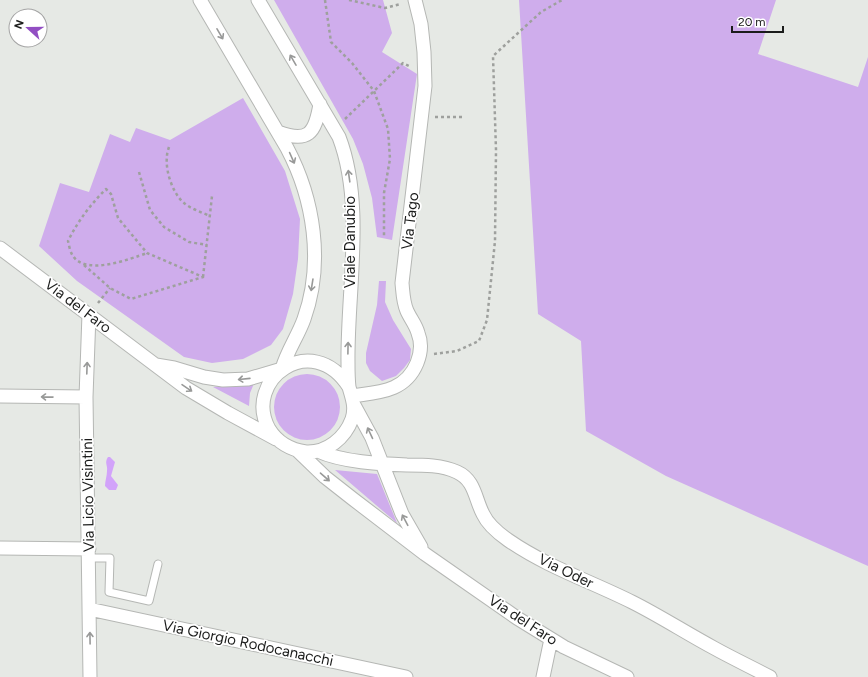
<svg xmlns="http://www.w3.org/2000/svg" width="868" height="677" font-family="Figtree,sans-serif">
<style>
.green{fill:#cfadec}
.water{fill:#d2a3fa}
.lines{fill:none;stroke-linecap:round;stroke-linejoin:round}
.service-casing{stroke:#b5b7b4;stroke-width:9}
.minor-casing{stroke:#b5b7b4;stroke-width:15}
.path{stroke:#9ea09d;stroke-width:2.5;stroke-dasharray:3 3;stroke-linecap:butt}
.service{stroke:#fff;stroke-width:7}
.minor{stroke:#fff;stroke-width:13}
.oneway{stroke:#989998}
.labels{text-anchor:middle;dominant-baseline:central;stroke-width:3.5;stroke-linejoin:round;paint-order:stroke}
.street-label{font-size:15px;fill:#1b1c1b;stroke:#fff}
</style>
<rect width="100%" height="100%" fill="#e6e9e5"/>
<path class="green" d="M274,0h109l9,33 -10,19 35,22 -25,166 -15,-3 -5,-39 -9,-34 -10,-25z
M519,0h257l-18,54 100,33 10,-30v509l-202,-90 -80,-45 -5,-90 -43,-27z
M243,98l42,73 15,48 -2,40 -5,35 -10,35 -12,16 -28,14 -31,4 -28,-6 -107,-76 -38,-35 21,-63 29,9 21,-58 20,8 6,-14 34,12z
M379,281h7l-1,21 8,18 18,29 -1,11 -6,8 -8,8 -14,5 -12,-10 -4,-8v-10l11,-48z
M274 407a33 33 0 1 1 66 0a33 33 0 1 1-66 0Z
M255,381l-5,12 -1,13 -36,-19 23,-2z
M335,470l42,4 20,49z"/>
<path class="water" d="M108,457h2l5,5 -4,14 7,9 -2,5h-7l-4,-4c0,-5 2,-10 2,-15 1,-6 -3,-8 1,-14z"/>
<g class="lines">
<g class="service-casing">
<path id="service" d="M89,558h21l-1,34 40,9 9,-37"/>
</g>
<g class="minor-casing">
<path id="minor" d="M258,0l81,137c26,68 8,154 9,225 0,8 0,17 1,25 3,11 7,20 3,32 -7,19 -25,34 -46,33 -15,-2 -29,-10 -37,-23 -27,-49 43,-100 80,-42
M278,132c30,11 37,2 42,-28
M0,248l186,140 42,25 48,26
M89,314l-3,83 4,280
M156,365l18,3 30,9 19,3 25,-1 34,-10c5,-18 16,-33 22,-50 20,-56 10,-120 -17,-171l-87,-148
M0,396l86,1
M352,396c27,-4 53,-4 65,-33 4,-10 5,-20 1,-30 -2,-8 -8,-15 -11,-22 -4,-9 -4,-18 -5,-28l23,-197 -1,-34 -3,-28 -6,-24
M354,405l18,33 30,76 19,33
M297,450l28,27 28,22 72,55 92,64 47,29 63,30
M318,451c24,11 62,13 89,14 17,0 35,0 50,7 18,8 18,27 26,42 5,11 15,19 25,26 39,27 82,41 124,62 28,14 54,31 82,46 18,10 37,19 56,29
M0,548l89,1
M89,609l317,68
M543,677l8,-38"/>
</g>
<path class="path" d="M325,0l6,42 21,21 22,28 14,38 2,30 -6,34v45
M349,0l36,8 16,-4
M435,117h27
M345,119l58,-56 8,4
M169,147c-1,3 -2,6 -2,9 -2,15 6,38 17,47 7,6 17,9 26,13
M139,172l11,38 14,17 25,15 18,3
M84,265l26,23 21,11 72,-22 -56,-24 -29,-35 -7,-24 -5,-5c-16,16 -28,32 -38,52 1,4 2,11 5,15 13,20 57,3 74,-3
M203,277l9,-81
M98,303l12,-15
M434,354l23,-3 22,-10 8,-21 8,-79 1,-91 -3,-94 48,-44 21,-12"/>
<use href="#service" class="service"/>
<use href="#minor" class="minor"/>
</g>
<defs><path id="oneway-shaft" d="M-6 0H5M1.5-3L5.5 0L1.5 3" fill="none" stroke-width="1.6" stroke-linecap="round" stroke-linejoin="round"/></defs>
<g class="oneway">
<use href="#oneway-shaft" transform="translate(220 34) rotate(60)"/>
<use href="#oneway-shaft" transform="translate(293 60) rotate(-120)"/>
<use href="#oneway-shaft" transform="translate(292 158) rotate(66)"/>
<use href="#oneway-shaft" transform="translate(349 176) rotate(-98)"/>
<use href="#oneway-shaft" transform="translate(312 285) rotate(99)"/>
<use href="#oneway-shaft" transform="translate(348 348) rotate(-89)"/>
<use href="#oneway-shaft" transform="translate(87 368) rotate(-88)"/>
<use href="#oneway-shaft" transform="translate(244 379) rotate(174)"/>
<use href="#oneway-shaft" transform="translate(187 388) rotate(34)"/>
<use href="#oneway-shaft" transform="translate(47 397) rotate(-179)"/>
<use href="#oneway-shaft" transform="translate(370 433) rotate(-115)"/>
<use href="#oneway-shaft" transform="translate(325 477) rotate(41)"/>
<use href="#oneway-shaft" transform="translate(405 520) rotate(-118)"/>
<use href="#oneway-shaft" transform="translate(90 638) rotate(-91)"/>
</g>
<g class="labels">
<g class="street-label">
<text transform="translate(410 221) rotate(-83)">Via Tago</text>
<text transform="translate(350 242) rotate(-90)">Viale Danubio</text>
<text transform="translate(78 306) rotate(37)">Via del Faro</text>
<text transform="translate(88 495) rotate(-91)">Via Licio Visintini</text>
<text transform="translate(566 571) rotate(26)">Via Oder</text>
<text transform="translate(523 620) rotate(33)">Via del Faro</text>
<text transform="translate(248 643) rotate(12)">Via Giorgio Rodocanacchi</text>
</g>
</g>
<g transform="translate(28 28) rotate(291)"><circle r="19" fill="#ffffff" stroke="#a4a4a4"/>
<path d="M0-3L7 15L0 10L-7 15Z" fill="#924ec3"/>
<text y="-6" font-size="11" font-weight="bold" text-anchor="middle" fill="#1b1c1b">N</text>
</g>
<path d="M732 26v6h51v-6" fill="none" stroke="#1b1c1b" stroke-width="2"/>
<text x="738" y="26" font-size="12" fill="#1b1c1b" stroke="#ffffff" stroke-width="3" paint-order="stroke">20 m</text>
</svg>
